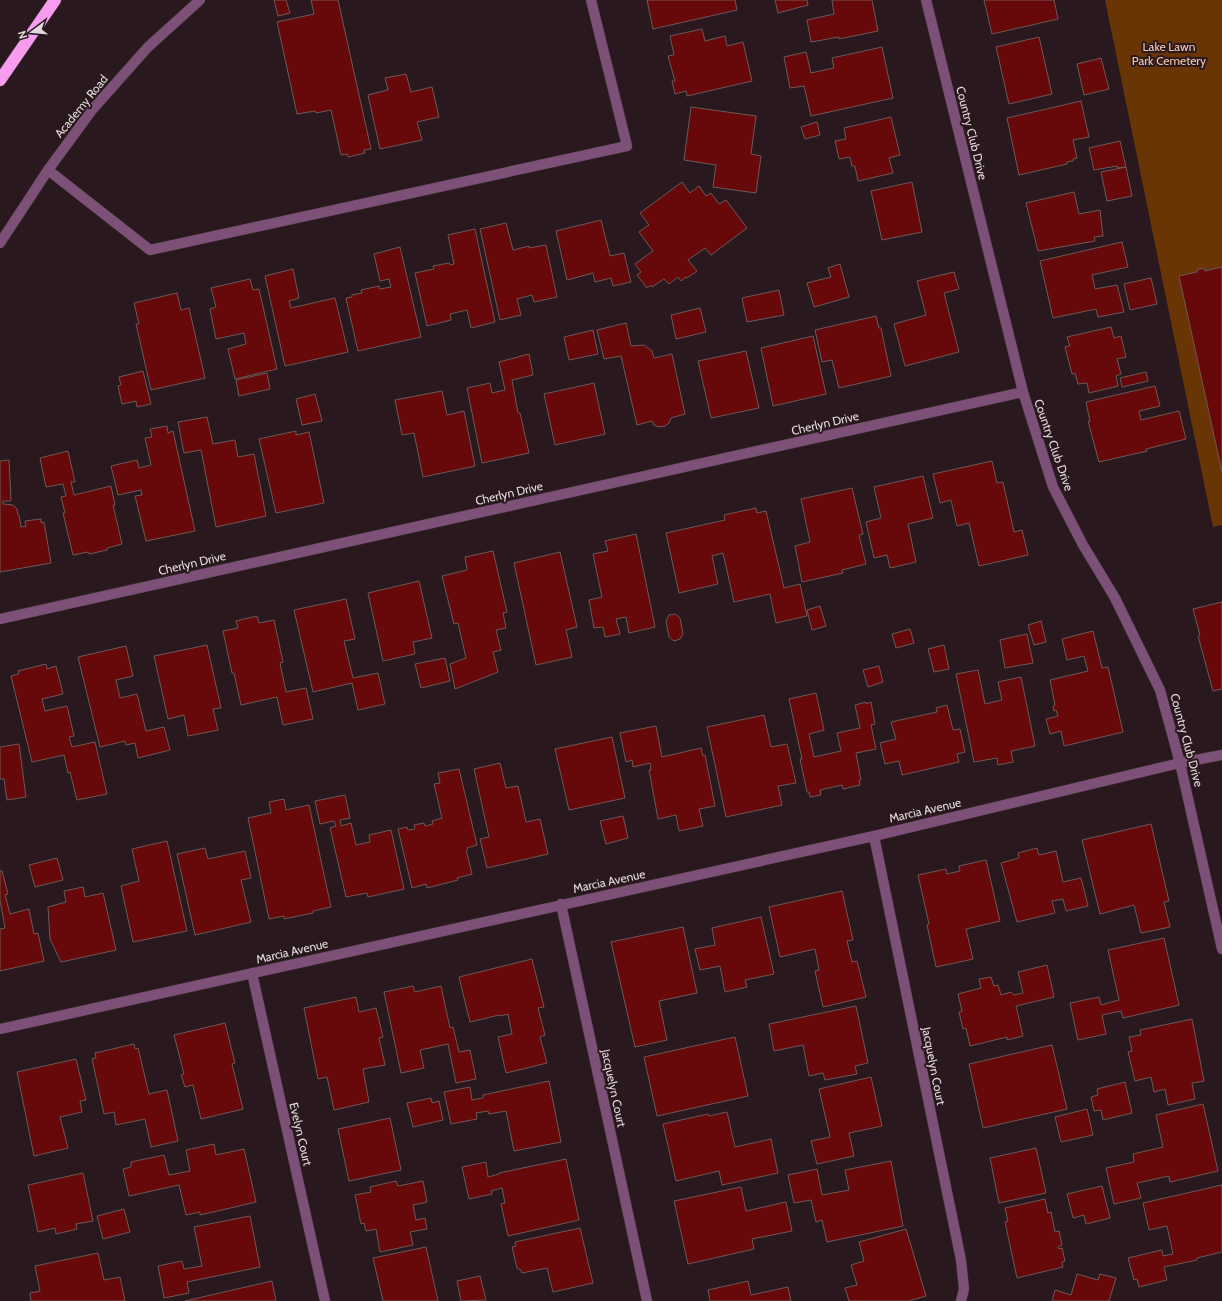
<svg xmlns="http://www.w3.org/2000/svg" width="1222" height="1301" font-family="Cabin,sans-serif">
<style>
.green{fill:#693505}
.building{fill:#67080a;stroke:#6d5957}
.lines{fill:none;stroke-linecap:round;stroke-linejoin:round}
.service-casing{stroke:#433439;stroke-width:11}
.minor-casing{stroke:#433439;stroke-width:11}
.motorway-casing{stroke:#433439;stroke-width:13}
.service{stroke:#7d5078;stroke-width:10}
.minor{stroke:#7d5078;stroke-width:10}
.motorway{stroke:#f79cee;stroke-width:12}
.labels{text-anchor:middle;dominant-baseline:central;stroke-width:4;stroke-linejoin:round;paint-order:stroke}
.park-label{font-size:12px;fill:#f5caad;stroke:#29191e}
.street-label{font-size:12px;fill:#e4d9dc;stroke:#29191e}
</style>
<rect width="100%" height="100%" fill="#29191e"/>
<path class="green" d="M1105,0h117v525l-9,2z"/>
<path class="building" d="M274,0h12l4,13 -12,3z
M311,0h27l33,149 -7,1 1,3 -17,4 -1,-3 -6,1 -10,-45 -15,3 -1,-2 -18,3 -20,-92 37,-8z
M647,0h88l2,10 -84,19z
M775,0h32l1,5 -30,8z
M832,0h40l6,31 -39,8v-2l-28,5 -4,-22 27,-6z
M984,0h70l4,19 -66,15z
M702,29l3,12 20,-5 2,10 16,-4 9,39 -65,15 -1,-5 -11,3 -3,-13h3l-7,-25 6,-1 -4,-19z
M1039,37l13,57 -43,10 -13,-57z
M882,47l11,51 -82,18 -7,-30 -14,2 -6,-31 22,-5 5,21 23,-5 -2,-10z
M1101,58l8,31 -25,6 -7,-31z
M406,74l5,18 21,-5 7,30 -22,5 5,18 -42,9 -12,-54 20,-5 -3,-12z
M1081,101l8,36 -16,3 4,18 -4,1v2l-6,1v2l-48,11 -12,-57z
M691,107l65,9 -5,38 10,2 -5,37 -43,-6 3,-22 -32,-5z
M891,117l9,38 -11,3 4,15 -35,8 -3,-15h-3l-2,-9 -11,2 -4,-18 11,-2 -2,-11z
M817,122l3,13 -15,4 -4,-12z
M1120,141l6,26 -9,1v-2l-23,4 -5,-22z
M1126,167l6,29 -25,5 -6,-29z
M682,182l8,11 9,-7 7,10 5,-3 8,11 7,-4 21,28 -36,27 -6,-7 -17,12 9,11 -10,7 -1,-1 -5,4 -3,-4 -9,7 -5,-5 -12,8 -1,-2 -4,3 -10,-13 4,-3 -6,-8 18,-13 -14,-19 10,-7 -9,-12z
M912,182l10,50 -40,8 -11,-49z
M1074,192l5,22 21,-4 3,26 -9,1 1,4 -57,10 -12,-48z
M601,220l9,36 14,-3 7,29 -18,4 -2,-8 -16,4 -2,-9 -26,7 -11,-49z
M506,223l7,27 16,-4v2l17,-3 11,52 -23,5 -2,-7 -15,4 4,16 -21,5 -20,-91z
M475,229l20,93 -24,6 -4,-18 -17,4 1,6 -24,6 -12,-53 19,-4 -1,-3 16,-3 1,2 4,-1 -6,-29z
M1122,242l6,25 -36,8 3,14 22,-4 7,27 -26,5 -2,-8 -43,9 -13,-57z
M400,247l21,90 -63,14 -12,-53 6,-1v-2l10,-2 -1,-3 18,-4 1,3 11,-2 -2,-8 -9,2 -6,-27z
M840,264l9,33 -35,10 -7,-24 24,-6 -3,-9z
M1222,267v205l-43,-196 18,-4v-2l7,-2 1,3z
M293,269l6,29 -10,3 2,7 44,-10 13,54 -63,14 -20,-90z
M954,272l5,17 -15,4 15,59 -54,14 -11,-42 32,-9 -9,-34z
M1151,278l6,26 -27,6 -6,-26z
M250,279l3,11 6,-1 18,80 -42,10 -7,-30 18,-5 -2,-11 -28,6 -6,-30 6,-2 -5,-19z
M779,290l5,25 -37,7 -5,-24z
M177,293l4,17 8,-2 16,70 -54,12 -15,-66h3l-5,-21z
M700,308l6,24 -30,7 -5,-24z
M876,316l3,12h2l10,48 -52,12 -7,-28 -10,2 -7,-32z
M626,323l5,23 13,-1 8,6 2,7 18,-4 13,60 -14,4 -2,5 -4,3 -6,1 -5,-2 -2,-4 -15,4 -16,-69 -17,3 -7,-29z
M1111,327l3,11 7,-2 5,21 -9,2 4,15 -5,2 2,10 -29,7 -2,-10 -9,1 -3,-11 -3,1 -7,-27 5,-1 -3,-9z
M593,330l5,24 -29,6 -5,-23z
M813,336l13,58 -53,12 -12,-58z
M746,351l13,57 -48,10 -13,-57z
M529,354l4,21 -21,5 6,33h2l9,40 -47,10 -15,-75 23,-5 2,10 13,-3 -6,-28z
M143,371l8,33 -14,3 -1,-6 -14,3 -4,-18 3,-1 -2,-8z
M1146,372l2,9 -26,6 -2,-9z
M267,373l3,16 -31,7 -3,-16z
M594,383l11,51 -50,11 -11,-51z
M1155,386l5,20 -21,5 2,9 38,-9 7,28 -40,10 1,2 -48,11 -11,-41h2l-4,-19z
M442,391l5,24 17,-4 11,55 -52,11 -9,-44 -12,2 -7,-35z
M315,394l7,27 -20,4 -6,-26z
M207,417l6,27 22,-4 3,17 16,-3 12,62 -50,11 -15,-77 -17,3 -6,-31z
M167,426l1,7 5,-2 22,100 -49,10 -11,-45 7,-1 -1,-5 -23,5 -7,-29 26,-6 2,8 12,-3 -6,-27 7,-1 -2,-8z
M296,431v4l13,-3 15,71 -48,10 -17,-74z
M68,451l7,31h-4l3,13 37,-9 4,19h-2l9,39 -15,4v2l-18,4 -1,-2 -15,3 -10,-42h2l-4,-16 5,-1 -3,-12 -17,3 -6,-29z
M9,460l2,41h-8v3l10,1 4,4 1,6h1l2,12 5,-1 -1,-5 16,-2v4l3,-1 7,41 -51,9v-111z
M992,461l5,22 6,-1 11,50 8,-2 6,25 -49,11 -10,-43 -12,3 -6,-26 -11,3 -7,-29z
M923,476l10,42 -25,6 8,38 -26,6 -3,-13 -13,3 -8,-36 15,-4 -7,-31z
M852,488l11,46 -4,1 7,29 -24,6 1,3 -41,9 -7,-36 15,-4 -9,-43z
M756,508l1,5 9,-2 18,77 16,-4 7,32 -31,7 -6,-29 -36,8 -11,-49 -11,3 6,28 -39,9 -13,-60 59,-13 -1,-5z
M636,534l19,93 -26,6 -3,-16 -10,2 4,15 -15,3 -2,-10 -9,1 -5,-28 13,-3 -9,-43 15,-3 -3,-10z
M493,551l14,61 -4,1 3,15 -10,2 5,20 -8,2 5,20 -43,17 -5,-25 16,-6 -8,-35 -4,1 -12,-48 25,-6 -2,-13z
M560,552l17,75 -11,3 6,27 -36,8 -22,-102z
M419,581l13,57 -19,4 2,12 -32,7 -15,-68z
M346,599l9,40 -11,2 9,37 25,-5 7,31 -27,6 -6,-27 -39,9 -19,-82z
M1222,602v87l-9,2 -15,-55 2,-1 -7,-26z
M820,606l6,20 -14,4 -5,-20z
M675,614l5,4 3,16 -3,5 -6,2 -5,-4 -3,-16 3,-6z
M257,616l2,7 15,-3 9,42 -3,1 6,29 20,-4 7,31 -30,6 -6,-28 -36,8 -7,-32h-2l-9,-42 15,-3 -2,-7z
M1041,621l5,21 -12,3 -6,-20z
M910,629l4,14 -18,5 -4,-14z
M1093,631l9,37 6,-1 15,65 -59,14 -3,-15 -11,3 -4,-15 12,-3 -2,-6 -2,1 -1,-5 2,-1 -5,-25 38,-9 -4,-15 -17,4 -5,-21z
M1027,634l6,29 -28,5 -5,-28z
M207,645l14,63 -8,1 5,21 -30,6 -4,-21 -16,4 -14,-63z
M944,645l5,24 -15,3 -6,-23z
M126,646l7,30 -17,4 4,18 17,-4 9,37 18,-4 6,23 -32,8 -3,-15 -9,2 -1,-4 -25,6 -22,-90z
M445,658l5,23 -29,7 -6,-24z
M46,664l1,5 9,-3 7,28 -21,5 3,12 22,-5 7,30 -5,1 3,10 23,-5 12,52 -30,6 -7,-28 -2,1 -4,-18 -32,7 -21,-86 8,-2 -1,-3z
M879,666l4,16 -15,5 -5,-17z
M978,670l7,34 17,-4 -4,-18 23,-5 14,69 -24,5 2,11 -15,3 -1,-7 -23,4 -18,-88z
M816,693l8,37 -15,4 5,23 27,-6 -4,-18 23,-5 -5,-23 11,-3v2l5,-2 4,22 -4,1 5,24 -20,4 5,27 -2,1 1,4 -17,4 -1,-4 -22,5 1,5 -11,2 -1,-5h-2l-7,-33h2l-13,-60z
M947,705l6,25 7,-1 5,23 -8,2 2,8 -57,13 -3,-14 -14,3 -5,-21 16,-4 -5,-17 46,-10 -1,-4z
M764,715l7,32 16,-3 9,39 -18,3 4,19 -56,12 -19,-90z
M656,726l6,31 39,-9 2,8 2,-1 10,51 -16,3 4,17 -24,5 -3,-16 -18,4 -9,-49h2l-1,-7 -17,4 -1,-7 -6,2 -6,-29z
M612,737l13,61 -56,12 -14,-61z
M19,744l7,53 -19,3 -3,-21h-4v-32z
M500,763l6,25 12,-2 8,36 14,-3 8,35 -61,14 -7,-29 9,-2 -15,-68z
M459,769l18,76 -10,3 1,1 -2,1 6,24 -15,4 1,2 -31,8 -1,-4 -14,4 -14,-59 9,-2 1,3 7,-1 -1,-4 10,-2 1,3 8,-2 -1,-3 10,-3 -8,-34 6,-1 -2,-10z
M345,795l5,23 -10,2 1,6 10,-3 5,22 14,-3 -1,-7 22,-5 13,59 -36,8 -1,-4 -21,4 -16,-69 6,-2 -2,-5 -14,3 -5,-23z
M284,799l2,11 23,-5 22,102 -18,4v2l-29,6v-3l-15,3 -21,-101 23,-5 -2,-11z
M623,816l5,22 -22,6 -6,-23z
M1151,824l18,77 -5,1 6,25 -29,6 -7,-28 -34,9 -18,-74z
M167,841l20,90 -54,11 -12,-56 18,-5 -7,-32z
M205,848l3,11 37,-8 6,27 -10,2 10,42 -56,13 -18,-81z
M1037,848l2,7 17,-4 7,31 18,-4 7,28 -22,5 -3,-12 -11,2 3,12 -38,9 -16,-59 18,-5 -1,-5z
M57,858l6,22 -28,7 -6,-22z
M986,860l14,61 -34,8 7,30 -37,8 -9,-42 2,-1 -11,-49 28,-6 1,5 13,-3 -1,-5z
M0,871h2l6,23 -3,1 5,19 19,-5 5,25 4,-1 6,28 -44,10v-42l5,-1 -5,-28z
M83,887l2,10 18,-4 13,57 -55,12 -11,-23 -2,-32 18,-5 -2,-11z
M842,891l11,49 -6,1 5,21 5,-1 9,36 -43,10 -8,-36 4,-1 -4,-21 -35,8 -11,-50z
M761,917l13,57 -29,6 2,7 -22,5 -5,-26 -20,4 -5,-21 20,-4 -3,-17z
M683,927l14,66 -38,8 8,39 -32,7 -24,-105z
M1164,938l15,67 -56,13 -2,-7 -19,4 4,19 -28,6 -8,-37 29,-6 2,8 18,-5 -11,-50z
M532,959l12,48 -6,1 7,27 -5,2 7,26 -41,10 -8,-36 14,-3 -4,-20 -8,2 -1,-1 -29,7 -11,-45z
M1047,965l7,32 -38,9 7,30 -16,4v-3l-37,9 -4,-18 -3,1 -4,-17 3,-1 -4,-17 23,-6 -2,-9 12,-2 3,9 4,-1 3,10 10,-3 3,3 9,-2 -5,-21z
M413,986l2,6 26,-6 9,42 3,-1 6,25 11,-2 6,29 -20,4 -8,-39 -28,6 4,18 -23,5 -17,-81z
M356,997l3,15 17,-4 7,29 -4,1 6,27 -22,4 6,33 -35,8 -7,-33 -9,2 -14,-71z
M856,1006l12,57 -13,3 2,8 -32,6 -2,-7 -14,3 -6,-31 -29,6 -5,-27z
M1192,1019l12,62 -12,2 3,16 -27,6 -3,-16 -11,3 -3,-15 -16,4 -7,-29 4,-1 -3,-14 12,-2 -1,-5z
M225,1023l10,40 -3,1 11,45 -42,10 -8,-34 -8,2 -4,-12 3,-1 -10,-39z
M735,1037l13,59 -91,20 -13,-59z
M134,1044l1,5 3,-1 11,46 18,-4 11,51 -27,6 -6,-28 -29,6 -2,-13 -10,2 -12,-55 4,-1 -1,-5z
M1052,1045l15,64 -84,19 -14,-64z
M76,1059l10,41 -6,1 2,11 -22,5 8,31 -34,8 -17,-84z
M871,1077l11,49 -33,7 5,23 -37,8 -6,-23 19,-4 -11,-48z
M549,1081l12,61 -47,9 -8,-40 -17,3 -1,-3 -12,2 1,6 -26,5 -7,-32 26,-5 2,13 11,-2v-3z
M1125,1082l7,31 -29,7 -2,-10 -7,1 -3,-14 7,-2 -1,-6z
M431,1098l1,5 7,-2 4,19 -30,7 -6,-24z
M1203,1104l15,67 -48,11 -1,-6 -32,7 4,15 -27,6 -8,-36 28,-6 -1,-8 30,-7 -7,-32z
M1087,1109l6,26 -32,7 -6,-25z
M727,1112l8,35 36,-8 7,34 -56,12 -3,-14 -43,10 -13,-57 45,-10 1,2z
M390,1118l11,52 -52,11 -11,-52z
M214,1144l2,11 28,-6 12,53 -56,13v-3l-14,3 -7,-30 -50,11 -6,-27 8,-2v-5l33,-7 5,20 21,-4 -4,-21z
M1036,1148l10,45 -47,10 -9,-45z
M566,1159l13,61 -71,16 -7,-32 4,-1 -3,-15 -11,3 1,3 -23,5 -7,-32 24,-5 2,15 11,-3v-1z
M891,1161l12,65 -76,16 -5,-22 -6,2 -5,-22 -17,3 -6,-28 29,-6 5,26 27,-5 -4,-20z
M83,1173l10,48 -17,3 1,5 -21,5 -1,-6 -17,4 -10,-47z
M396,1181l2,5 25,-5 4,21 -14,3 3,15 9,-2 2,11 -17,3 3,13 -33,7 -4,-23 -10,2 -2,-8 -3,1 -6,-29 16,-3 -1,-5z
M1222,1185v67l-25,6v2l-33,7 3,13 -28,7 -2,-8 -3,1 -6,-22 34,-8 1,6 10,-2 -6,-28 -18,4 -6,-27z
M1102,1186l8,32 -24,6 -2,-9 -11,3 -6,-24z
M741,1187l5,24 40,-9 6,29 -40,8 2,10 -66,15 -14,-63z
M1045,1199l3,14 3,-1 4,20 4,-1 3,14 -4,2 1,2 3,-1 3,13 -3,1 1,5 -46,11 -12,-56 3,-1 -3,-13z
M124,1209l6,23 -27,7 -6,-23z
M250,1216l10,51 -73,15 2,11 -25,5 -6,-32 24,-5 2,8 18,-3 -8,-39z
M580,1228l13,55 -40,9 -6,-24 -25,5 -1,-3 -4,-2 -5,-21 4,-1 -1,-4z
M906,1229l20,67 -17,5h-60l-4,-13 12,-3 -6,-20 13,-4 -5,-19z
M426,1247l12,54h-55l-10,-43z
M98,1253l6,27 16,-3 5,24h-94l-1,-8 10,-2 -5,-25z
M1077,1274l21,6 2,-6 16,4 -7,23h-57l3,-11 16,5z
M480,1276l6,24 -25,1 -4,-20z
M272,1281l4,20h-91z
M748,1281l3,14 37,-8 3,14h-81l-2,-11z"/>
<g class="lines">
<g class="service-casing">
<path id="service" d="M48,170l102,80 477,-104 -36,-146"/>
</g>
<g class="minor-casing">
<path id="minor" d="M926,0l97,392 30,95 30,58 32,53 45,92 20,73 42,186
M0,243l48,-73 44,-60 56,-63 52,-47
M0,619l1023,-227
M874,836l87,424 3,29 -3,12
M561,904l86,397
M252,973l73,328
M0,1029l874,-193 306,-73 42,-8"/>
</g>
<g class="motorway-casing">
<path id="motorway" d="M0,80l55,-80"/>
</g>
<use href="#service" class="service"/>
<use href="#minor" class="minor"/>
<use href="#motorway" class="motorway"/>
</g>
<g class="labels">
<g class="park-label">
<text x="1169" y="46">Lake Lawn<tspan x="1169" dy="14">Park Cemetery</tspan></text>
</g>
<g class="street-label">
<text transform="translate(81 106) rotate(-51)">Academy Road</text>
<text transform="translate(972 133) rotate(76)">Country Club Drive</text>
<text transform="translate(825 423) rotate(-13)">Cherlyn Drive</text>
<text transform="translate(1054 445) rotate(71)">Country Club Drive</text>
<text transform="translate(509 493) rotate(-13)">Cherlyn Drive</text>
<text transform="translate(192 563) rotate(-13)">Cherlyn Drive</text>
<text transform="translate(1187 740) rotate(75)">Country Club Drive</text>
<text transform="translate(925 810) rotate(-13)">Marcia Avenue</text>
<text transform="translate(609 881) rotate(-12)">Marcia Avenue</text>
<text transform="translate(292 951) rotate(-13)">Marcia Avenue</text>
<text transform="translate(934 1066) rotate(79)">Jacquelyn Court</text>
<text transform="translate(614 1088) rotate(78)">Jacquelyn Court</text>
<text transform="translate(301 1134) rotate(77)">Evelyn Court</text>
</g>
</g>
<g transform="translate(32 32) rotate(254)" stroke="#29191e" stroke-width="3" paint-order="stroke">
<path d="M0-3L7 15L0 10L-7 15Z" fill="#e4d9dc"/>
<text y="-6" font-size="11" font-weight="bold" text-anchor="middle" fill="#e4d9dc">N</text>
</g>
</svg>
